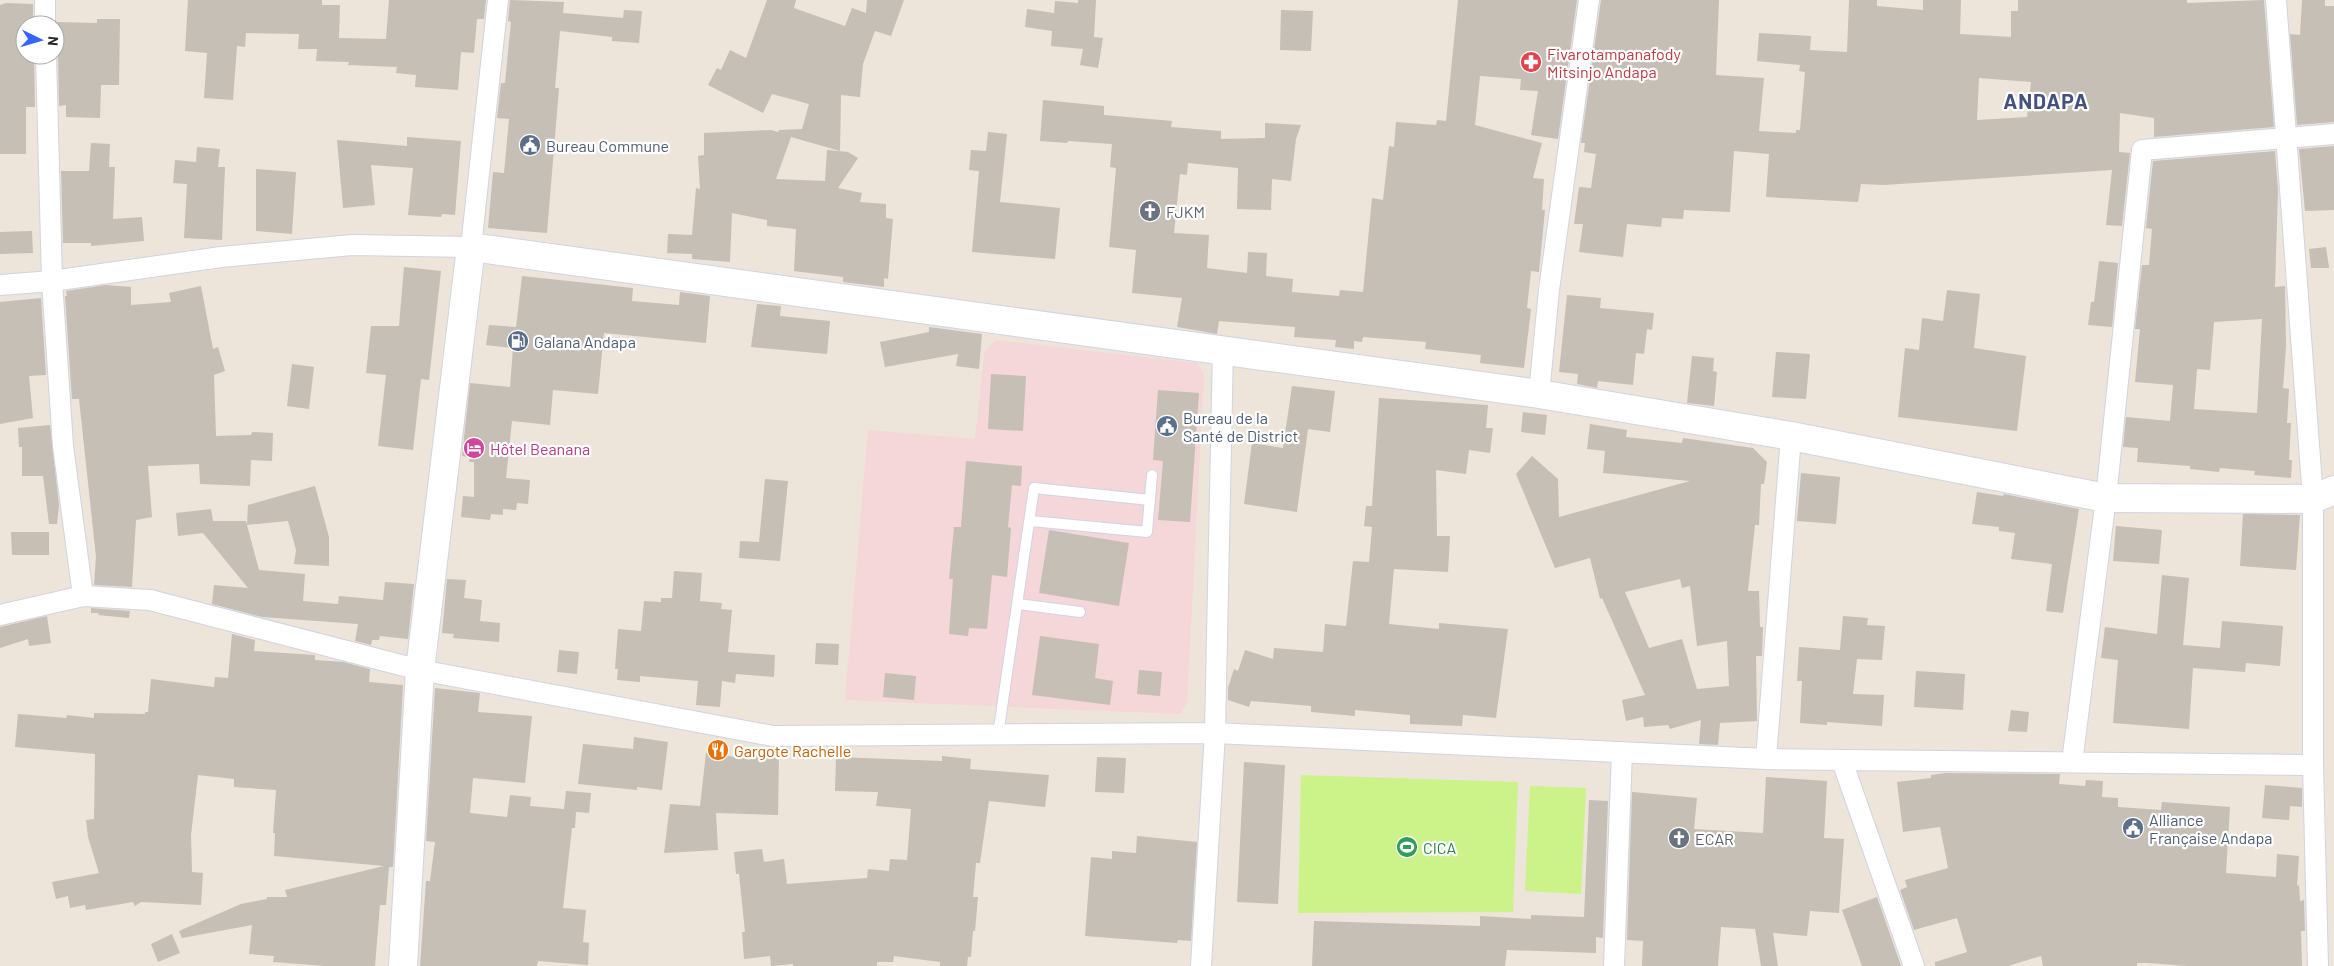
<svg xmlns="http://www.w3.org/2000/svg" width="2334" height="966" font-family="Barlow,sans-serif">
<style>
.medical{fill:#f5d6d9}
.pitch{fill:#cbf38a}
.building{fill:#c5bfb6;fill-rule:evenodd}
.lines{fill:none;stroke-linecap:round;stroke-linejoin:round}
.lane-casing{stroke:#cfd4e4;stroke-width:12}
.street-casing{stroke:#cfd4e4;stroke-width:22}
.secondary-casing{stroke:#cfd4e4;stroke-width:30}
.lane{stroke:#fff;stroke-width:10}
.street{stroke:#fff;stroke-width:20}
.secondary{stroke:#fff;stroke-width:28}
.labels{text-anchor:middle;dominant-baseline:central;stroke-width:4.5;stroke-linejoin:round;paint-order:stroke}
.health-label{font-size:16px;fill:#be3a42;stroke:#fff;text-anchor:start}
.service-label{font-size:16px;fill:#4e5e75;stroke:#fff;text-anchor:start}
.worship-label{font-size:16px;fill:#5b616d;stroke:#fff;text-anchor:start}
.hotel-label{font-size:16px;fill:#b23c85;stroke:#fff;text-anchor:start}
.food-label{font-size:16px;fill:#c56008;stroke:#fff;text-anchor:start}
.leisure-label{font-size:16px;fill:#27864d;stroke:#fff;text-anchor:start}
.district-label{font-size:21px;font-weight:bold;letter-spacing:1px;fill:#45527f;stroke:#fff}
</style>
<rect width="100%" height="100%" fill="#ede4da"/>
<path class="medical" d="M997,340l200,23 7,11 -17,329 -7,11 -335,-14 23,-270 107,9 10,-89z"/>
<path class="pitch" d="M1301,775l217,7 -5,130 -215,1z
M1530,786l56,2 -5,106 -56,-3z"/>
<path class="building" d="M188,0h134v5h18l-1,33 47,1 3,-39h97l-2,19h-7l-3,34 -13,-1 -3,38 -43,-3 1,-12 -20,-2 1,-6 -49,-2 1,-3 -33,-1 1,-12h-19l1,-15 -53,-1 -1,14 -8,-1 -4,54 -29,-2 3,-45 -22,-2z
M510,0l54,2 -1,11 60,5 1,-8 18,1 -3,32 -27,-2v-4l-52,-6 -5,57h4l-12,145 -59,-5 5,-56 11,1 5,-54 -12,-1 4,-35h4l6,-61 -3,-1z
M767,0h29l-2,8 51,18 7,-18 14,5 1,-13h37l-13,36 -16,-5 -12,33 -3,33 -19,-2 -1,56 -49,-14 -15,42 49,2 2,-31 21,2 10,6 -20,30 24,5 -2,9 26,2v14l7,1 -5,60 -4,-1v9l-41,-5v-5l-49,-6 2,-42 -29,-3v-6l-35,-7 -2,49 -38,-3v-5l-25,-1 1,-19 24,1 4,-47 4,1 -2,-33 6,-1v-22l67,-3 7,2 1,-2 23,-1 7,-25 -37,-10 -9,19 -55,-28 9,-17 4,2 9,-20 16,8z
M1078,0h18l-2,37 9,1 -5,30 -18,-3 3,-16 -32,-3 1,-15 -27,-4 2,-18 27,4 1,-12 23,2z
M1458,0h119l-19,139 -27,-4 7,-44 -18,-1 1,-11 -41,-3 -5,49 67,18 -9,35 11,1 -2,31h3l-6,62 -8,-1 -4,37 4,1 -7,59 -44,-5 1,-8 -56,-6 1,-7 -63,-5 -1,5 -8,-1v8l-19,-2 1,-7 -42,-3 1,-10 -76,-6 -2,13 -40,-7 5,-29 -50,-5 4,-43 -27,-3 7,-79 -6,-1 2,-23 -44,-3 -1,2 -27,-2 3,-41 61,6v9l68,6 -1,6 50,4v8l44,-1v-15l36,2 -5,14 -5,42 -19,-2 -1,31 -34,-1 1,-41 -50,-5 -1,12 -7,-1 -6,59 35,2 -2,33 40,5 1,-21 19,1 -1,23 27,3 -1,13 47,4 1,-6 23,2 9,-94 11,2 6,-54 5,1 2,-25 40,3 1,-5 9,1z
M1601,0h118l-3,75 48,3 -5,53 37,2v-3h4l5,-58 -6,-1 1,-6 -43,-4 2,-28 52,3 -1,14 37,2 2,-52h28v6l46,4v-10h38l-1,34 51,3v-26h7v-11h169v3l77,-3 10,127 -120,10v-19l-34,-5 -1,39 11,1 -8,73 -16,-1 6,-55 -228,15 -23,-1 -3,18 -92,-5 3,-43 -35,-3 -4,61 -46,-2 -1,9 -21,-1 -1,9 -34,-3 -4,33 -44,-5 4,-28h-9l5,-37 12,1 5,-34 -12,-2 1,-9h-4zM1979,78l52,4 -4,35 -50,3z
M2302,0h23v6h9v116l-37,3 -7,-91 10,1z
M6,3l27,1v21h-8v30h9l1,52h-9v47h-26v-149z
M1281,10l32,1 -2,40 -31,-1z
M97,19h23l-1,66h-18l-1,33 -34,-1v-12l-7,1 -1,-51 -3,-7 2,-26 40,1z
M988,132l19,2 -7,68 60,6 -5,51 -83,-7 7,-81 -10,-1 2,-20 15,1z
M407,137l54,4 -6,74 -13,-1 -1,3 -33,-2 5,-47 -42,-3 4,40 -32,3 -6,-68 70,6z
M91,143l19,1 -1,23h6l-2,52 29,-2 2,24 -53,5v-3h-28l-2,-72h28z
M2334,146v64l-29,1 -6,-62z
M197,147l23,2 -2,18h7l-3,73 -38,-2 3,-54 -14,-1 2,-23 21,2z
M2275,151l3,39 -3,97 10,-1 1,60 -3,42 6,1 -2,34h4l-2,37h3l-1,18 -37,-3 1,-4 -35,-3 -1,4 -29,-3v-3l-53,-4 1,-14 -15,-1 3,-30 44,4 3,-36 -38,-3 5,-53h-5l7,-64h7l3,-36 -6,-1 7,-67zM2262,319l-5,94 -63,-4 3,-40 13,1 4,-48z
M256,169l40,3 -4,62 -36,-3z
M32,231l1,22 -33,1v-22z
M2326,247l3,21h-18l-2,-19z
M2099,261l19,2 -6,64 -24,-2 3,-23h3z
M404,267l37,4 -12,109 -8,-1 -8,71 -35,-4 8,-71 -20,-2 5,-47h28z
M522,276l111,12 -1,13 47,4 1,-13 30,4 -4,47 -102,-10 -6,61 -45,-4 -3,35 -38,-4 -6,57 24,2 -2,24 -11,-1 -1,7 -13,-1v6l-12,-1 -1,6 -29,-3 2,-21 11,1v-35h-5l1,-5 -8,-1 8,-73 40,4 3,-39 -27,-3 3,-20 27,2z
M106,285l25,2v18l40,-3 -2,-9 32,-7 12,63 5,-2 7,24 -11,4 2,61 35,-1 1,-3 21,1 -1,28 -21,-1 -1,26 -50,-2 -1,-20 -51,2 4,51 -16,3 -4,67 -38,-2 2,-28 -17,-158h-7l-7,-103h2l-1,-5z
M1947,290l33,4 -6,54 52,8 -9,75 -119,-14 7,-69 14,2 3,-32 21,3z
M1567,295l34,3 -1,10 54,5 -2,17 -5,-1 -3,25 -8,-1 -3,32 -35,-4 -1,7 -20,-4 1,-10 -19,-2z
M41,298l5,77 -17,1 4,42 -33,6v-122z
M757,304l24,2 -1,10 50,5 -3,33 -76,-7z
M929,327l53,7 -3,35 -23,-3 2,-12 -73,13 -5,-25 49,-10z
M1776,352l34,2 -4,45 -34,-2z
M1692,356l22,2 -1,13 4,1 -3,34 -27,-3z
M292,364l22,3 -5,42 -22,-3z
M991,374l35,2 -3,55 -35,-2z
M1292,386l43,5 -5,41 -22,-3 -11,83 -53,-8 8,-61 31,5z
M1158,390l41,3 -9,129 -32,-2 5,-59 -10,-1z
M1379,398l109,7 -2,23h7l-3,25 -21,-3 -3,24 -30,-4 1,66h13l-2,36 -54,-3 -5,55 50,5v-6l69,6 -12,89 -33,-3 -1,11 -52,-2v-9l-55,-5v6l-44,-4v-6l-60,-5 -2,6 -21,-7v-12l6,-19 4,2 7,-21 28,9 1,-11 49,4 2,-28 21,2 7,-65 16,1 3,-35 -8,-1 2,-20h6z
M1523,412l24,3 -2,20 -24,-3z
M1590,424l37,6 -1,7 56,6 1,-5 70,10 14,14 -3,22h-3l-2,41h-4l-7,66h11l1,36h3l-1,29h-6l1,65 -37,2 -2,22 -19,-1 2,-24 -31,9 -2,-4 -24,2 -1,-10 -17,4 -4,-21 23,-5 -43,-97 -2,1 -10,-41 -35,10 -39,-94 16,-18 26,23 1,38 131,-36 -87,-8 2,-22 -18,-2zM1680,579l2,9 8,-2 7,60 30,-5 2,45 -32,3 -15,-50 -33,9 -24,-56z
M50,425l9,80 -2,19h-8l-6,-48h-21v-29h-3l-1,-19z
M966,461l56,5 -1,20 -9,-1 -4,42 3,1 -4,49 -15,-2 -5,54 -18,-1 -1,8 -19,-2 4,-55h-4l5,-52h7z
M1801,473l39,4 -4,47 -39,-3z
M765,479l23,2 -8,80 -41,-3 1,-17 19,1z
M315,486l14,51v29l-35,-2 2,-14 -8,-29 -41,4 12,45 46,4 -2,27 35,3 1,-8 44,4 2,-18 29,2 -6,55 -28,-3 -1,4h-7l-1,5 -16,-4 3,-17 -96,-7 -50,-13 2,-19 34,3 -45,-55 -25,3 -2,-23 35,-4 2,12h33l1,4 1,-20z
M1977,492l26,4 1,-2 75,15 -16,104 -17,-2 6,-47 -41,-5 4,-26 -16,-2v-4l-27,-3z
M2243,514l57,1 -4,55 -56,-4z
M2116,526l46,4 -3,34 -46,-3z
M1049,530l80,13 -10,63 -80,-13z
M11,532h38v23h-37z
M674,571l28,2 -2,28 22,2 -1,6 11,1 -4,42 47,3 -1,22 -38,-3 -1,9 -13,-2 -2,26 -24,-2 2,-24 -58,-5v6l-23,-2 1,-11h-3l3,-40 23,2 3,-30 17,1v-4h11z
M2162,575l27,3 -6,67 37,3 2,-27 61,5 -3,40 -34,-3 -1,9 -52,-4 -4,61 -76,-6 5,-63 -17,-2 4,-31 52,7z
M447,579l19,1 -2,18 18,2 -2,21 20,2 -1,19 -46,-4 1,-4 -12,-1z
M91,608l39,3 -1,7 -31,-3 1,-2h-8z
M47,616l4,27 -22,3 -1,-7 -28,9v-21z
M1843,616l25,2 -1,7 18,1 -3,34 -25,-1 -4,35 31,1 -2,31 -55,-4v3l-27,-2 2,-42h-5l2,-34 41,3z
M232,634l23,6 -1,11 61,4v5l28,2 27,7 -1,13 34,3 -10,182h-4l-3,38h-6l-5,61h-50l-52,-4 1,-6 -25,-2 3,-29 -70,13 -3,-7 62,-27 26,-5v-2h20l-2,-7 99,-24 -110,-10 1,-23h-2l3,-43 -42,-3v-8l-36,-4 -7,60 1,37 11,1 -2,32 -60,-3 -6,4 -2,-4 -47,8 -1,-5 -15,3 -2,-12 -12,3 -4,-17 47,-9 -11,-36 -2,-17 8,-1 1,-65 -80,-7 3,-33 48,4 1,-3 27,3v-5l51,1v-2h3l3,-33 63,8 1,-10 13,1z
M1040,636l59,8 -4,34 18,3 -3,24 -78,-10z
M816,643l23,1 -1,21 -23,-1z
M559,650l20,2 -2,22 -20,-2z
M1139,670l23,2 -2,24 -23,-2z
M1916,671l49,3 -2,36 -49,-3z
M885,673l31,3 -2,24 -31,-3z
M435,688l45,5 -2,19 54,4 -7,67 -52,-5 -3,35 37,4 3,-22 21,2 -1,9 34,3 2,-18 25,2 -2,20 -13,-1 -1,16h-3l-9,80 23,2 -3,32 6,1 -1,22 -50,-4 -1,5h-117l6,-85h4l5,-39 -9,-1z
M2011,710l18,2 -2,20 -19,-1z
M634,737l34,5 -6,48 -25,-3v3l-59,-6 5,-40 50,5z
M706,753l37,5v-5l36,1 -1,61 -62,-2 2,37 -54,3 6,-49 30,2z
M942,756l29,3 -1,10 79,6 -4,32 -56,-6 -9,62h-4l-3,34h5l-3,34h-2l-2,26h-3l-1,9h-27v-4l-46,-6 -1,6h-16v4h-84v-2l-22,2 -1,-10 -26,3 -2,-27h3l-6,-58h-3l-2,-22 28,-3 2,13 20,-3 3,25 80,-6 1,-9 21,2 1,-12 17,1 4,-51 -35,-3 2,-14 -43,-1 1,-34 106,4z
M1097,757l29,1 -2,35 -29,-1z
M1244,762l41,3 -7,139 -41,-2z
M1946,773l114,1 -1,10 26,2 1,-6 17,1 -1,16 16,1v9l43,3 1,-8 68,5 -4,66 50,4 1,-23 22,2 -2,30 2,-1 1,16 4,-1 1,31h-4l1,35h-115l-39,-3h-11v3h-94l-2,-10 -33,10h-73v-4l32,-10 -10,-34 -43,12 -14,-40 7,-3 -2,-7 43,-12 -8,-41 -37,5 -6,-50 34,-4v-3z
M1766,777l61,4 -3,57 20,1 -5,74 -29,-2 -3,25 -34,-3 5,33h-17l-6,-37 -34,-2 -3,39h-76l1,-25 -16,-1 5,-148 65,6 -3,31 69,4z
M2265,785l37,3v19l-12,-1 -1,14 -27,-2z
M1589,800l19,1 -5,137 -7,-1v16l-89,-3 -2,16h-193l2,-45 166,5v-10l51,3v-4l53,2z
M1137,836l60,6 -6,99 -13,-1 -1,3 -92,-7 6,-79 21,2v-8l24,2z
M1877,897l24,69h-39l-20,-56z
M172,934l8,19 -22,9 -7,-18z"/>
<g class="lines">
<g class="lane-casing">
<path id="lane" d="M1031,521l116,11 5,-57
M1018,604l62,8
M998,735l36,-247 116,12"/>
</g>
<g class="street-casing">
<path id="street" d="M45,0v25
M2276,0l37,499v266l5,201
M46,55l6,226 11,165 20,150
M0,285l52,-4 169,-24 131,-12 119,2 27,-247
M1539,394l10,-104 40,-290
M0,615l83,-19 67,4 270,70 353,66 442,-3 551,26 547,6
M1766,759l25,-323
M1842,761l72,205
M2072,762l34,-264 36,-348 192,-16
M1201,966l14,-233 8,-384
M1614,966l8,-214"/>
</g>
<g class="secondary-casing">
<path id="secondary" d="M403,966l17,-296 51,-423 1068,147 252,42 315,62 207,1 21,-9"/>
</g>
<use href="#lane" class="lane"/>
<use href="#street" class="street"/>
<use href="#secondary" class="secondary"/>
</g>
<defs>
<g id="pharmacy-disc" transform="scale(1.125)"><circle r="9.5" fill="#e0444e" stroke="#fff"/><path d="M-2-6h4v4h4v4h-4v4h-4v-4h-4v-4h4Z" fill="#fff"/></g>
<g id="civic-disc" transform="scale(1.125)"><circle r="9.5" fill="#5c6f8a" stroke="#fff"/><path d="M-.6-6.5H3V-4.5H.6V-3L4-1V1h2V6H-6V1h2V-1L-.6-3ZM-1.2 2.5V6h2.4V2.5Z" fill="#fff"/></g>
<g id="church-disc" transform="scale(1.125)"><circle r="9.5" fill="#6b7280" stroke="#fff"/><path d="M-1.2-6h2.4v3.5h3.3v2.4h-3.3V6h-2.4V-.1h-3.3v-2.4h3.3Z" fill="#fff"/></g>
<g id="fuel-disc" transform="scale(1.125)"><circle r="9.5" fill="#5c6f8a" stroke="#fff"/><path d="M-5.5-6h7V0h2V4h1.3V-2.5L3-4.5l.8-.8L6-3V5H2.5V1h-1V6h-7ZM-4.2-4.7v3.2H.2V-4.7Z" fill="#fff"/></g>
<g id="hotel-disc" transform="scale(1.125)"><circle r="9.5" fill="#d1479c" stroke="#fff"/><path d="M-6-4.5h1.5V1H6V5H4.5V3h-9V5H-6ZM-4 0a1.8 1.8 0 1 1 3.6 0ZM.5 0V-2.5h3Q6-2.5 6 0Z" fill="#fff"/></g>
<g id="restaurant-disc" transform="scale(1.125)"><circle r="9.5" fill="#e8710a" stroke="#fff"/><path d="M-5-6h1v4h1v-4h1v4h1v-4h1v5L-1.5 .5V6h-2V.5L-5-1ZM5-6V6H3V1.5H1.5Q1.5-4 5-6Z" fill="#fff"/></g>
<g id="stadium-disc" transform="scale(1.125)"><circle r="9.5" fill="#2e9e5b" stroke="#fff"/><path d="M0-5a6.5 5 0 1 0 0 10a6.5 5 0 1 0 0-10ZM-3.5-1.8h7v3.6h-7Z" fill="#fff"/></g>
</defs>
<g fill-rule="evenodd">
<use href="#pharmacy-disc" x="1531" y="62"/>
<use href="#civic-disc" x="530" y="145"/>
<use href="#church-disc" x="1150" y="211"/>
<use href="#fuel-disc" x="518" y="341"/>
<use href="#civic-disc" x="1167" y="426"/>
<use href="#hotel-disc" x="474" y="448"/>
<use href="#restaurant-disc" x="718" y="750"/>
<use href="#civic-disc" x="2133" y="828"/>
<use href="#church-disc" x="1679" y="838"/>
<use href="#stadium-disc" x="1407" y="847"/>
</g>
<g class="labels">
<g class="health-label">
<text x="1547" y="53">Fivarotampanafody<tspan x="1547" dy="18">Mitsinjo Andapa</tspan></text>
</g>
<g class="service-label">
<text x="546" y="145">Bureau Commune</text>
<text x="534" y="341">Galana Andapa</text>
<text x="1183" y="417">Bureau de la<tspan x="1183" dy="18">Santé de District</tspan></text>
<text x="2149" y="819">Alliance<tspan x="2149" dy="18">Française Andapa</tspan></text>
</g>
<g class="worship-label">
<text x="1166" y="211">FJKM</text>
<text x="1695" y="838">ECAR</text>
</g>
<g class="hotel-label">
<text x="490" y="448">Hôtel Beanana</text>
</g>
<g class="food-label">
<text x="734" y="750">Gargote Rachelle</text>
</g>
<g class="leisure-label">
<text x="1423" y="847">CICA</text>
</g>
<g class="district-label">
<text x="2046" y="100">ANDAPA</text>
</g>
</g>
<g transform="translate(40 40) rotate(95)"><circle r="24" fill="#ffffff" stroke="#aaaaaa"/>
<path d="M0-4L9 19L0 12L-9 19Z" fill="#3564ff"/>
<text y="-8" font-size="14" font-weight="bold" text-anchor="middle" fill="#2a2a2a">N</text>
</g>
</svg>
